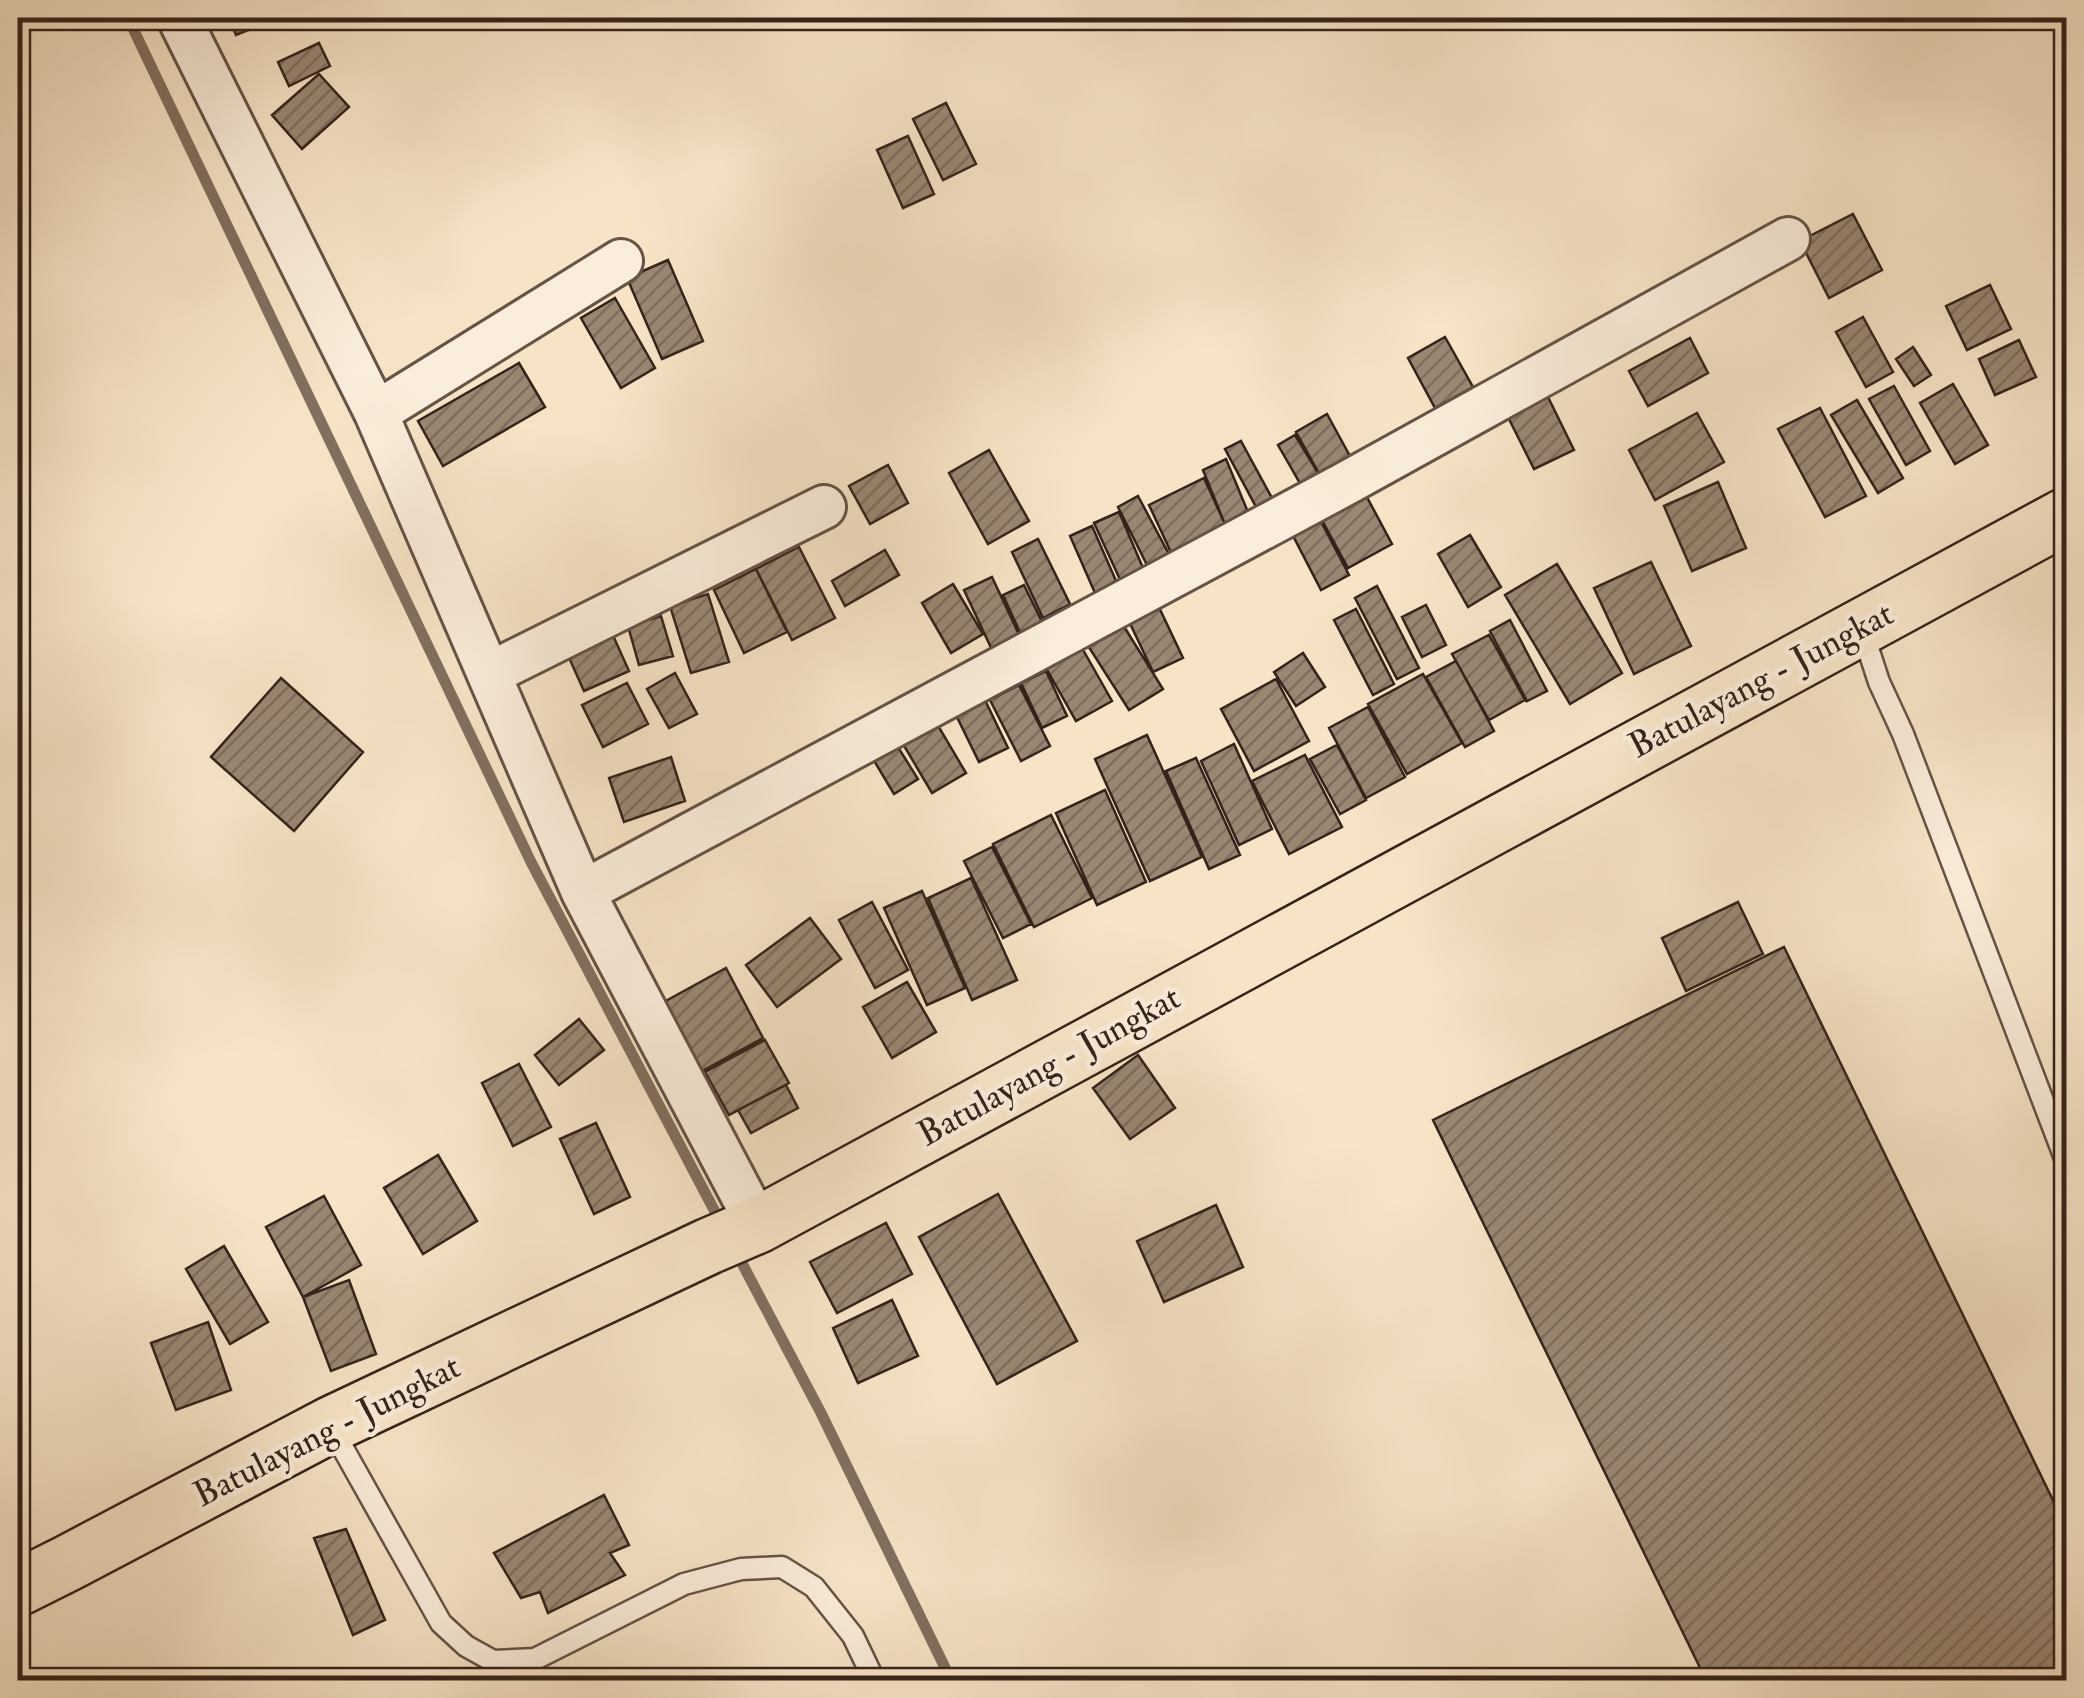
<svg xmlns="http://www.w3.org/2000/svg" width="2084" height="1698" font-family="'IM FELL Double Pica',serif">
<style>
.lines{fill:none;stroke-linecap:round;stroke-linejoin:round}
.stream{stroke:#816f5f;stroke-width:11}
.building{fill:url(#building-hatch);stroke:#34231b;stroke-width:2.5}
.service-casing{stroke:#655346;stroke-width:25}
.minor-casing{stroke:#655346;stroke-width:48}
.trunk-casing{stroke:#34231b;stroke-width:60}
.service{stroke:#faeddb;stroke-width:20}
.minor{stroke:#faeddb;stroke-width:42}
.trunk{stroke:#f7e4c7;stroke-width:55}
.labels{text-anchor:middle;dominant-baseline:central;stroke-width:9;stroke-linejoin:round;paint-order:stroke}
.street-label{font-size:35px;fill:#34231b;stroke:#faeddb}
</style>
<defs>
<pattern id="building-hatch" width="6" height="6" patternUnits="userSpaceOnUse" patternTransform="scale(2.5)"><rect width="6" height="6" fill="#998774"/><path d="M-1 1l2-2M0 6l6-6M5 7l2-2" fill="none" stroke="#7e6e5e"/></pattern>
</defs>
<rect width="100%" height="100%" fill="#f7e4c7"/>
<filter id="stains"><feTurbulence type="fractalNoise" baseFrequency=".002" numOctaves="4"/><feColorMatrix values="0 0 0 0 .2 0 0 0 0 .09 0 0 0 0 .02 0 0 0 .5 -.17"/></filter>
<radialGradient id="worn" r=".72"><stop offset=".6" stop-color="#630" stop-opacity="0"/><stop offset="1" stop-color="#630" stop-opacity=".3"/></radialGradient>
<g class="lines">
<path class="stream" d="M128,18l403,844 191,363
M735,1250l86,163 130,267"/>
</g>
<path class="building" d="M229,18h50l-43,17z
M319,43l11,23 -41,20 -11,-24z
M319,74l30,33 -47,42 -30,-34z
M946,103l30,61 -33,16 -30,-61z
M908,136l26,58 -31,14 -26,-58z
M1853,214l29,56 -53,28 -29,-57z
M668,260l35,81 -41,18 -35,-81z
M2066,269v25l-11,-17z
M1990,285l21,44 -44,21 -21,-44z
M615,298l40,70 -34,20 -40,-70z
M1863,317l30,55 -27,15 -30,-55z
M1445,337l28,50 -38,21 -27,-50z
M1690,338l18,35 -60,33 -19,-35z
M2019,340l17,37 -41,18 -16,-36z
M1913,347l18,28 -17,11 -18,-27z
M519,363l26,44 -102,59 -25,-45z
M1953,384l35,61 -33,19 -35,-61z
M1894,386l36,65 -24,14 -37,-66z
M1548,397l26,53 -40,19 -26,-52z
M1857,400l46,78 -25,15 -47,-78z
M1820,408l46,88 -41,21 -47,-88z
M1697,413l27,49 -69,38 -26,-50z
M1327,414l30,55 -31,17 -30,-54z
M1295,435l28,46 -18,11 -27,-47z
M1241,441l38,70 -16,9 -38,-71z
M989,450l40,71 -41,23 -39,-71z
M1226,459l24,58 -24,10 -23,-57z
M888,465l20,38 -38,21 -21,-38z
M1204,478l26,57 -55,26 -26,-56z
M1718,482l28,66 -54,23 -28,-65z
M1361,486l31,58 -44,24 -31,-57z
M1138,496l34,64 -22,11 -32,-64z
M1119,512l27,63 -23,11 -29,-63z
M1316,512l33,63 -28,15 -33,-64z
M1092,526l25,57 -22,10 -25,-57z
M1470,535l31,52 -33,20 -30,-53z
M1038,539l32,65 -27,14 -31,-66z
M799,547l36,71 -43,22 -36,-71z
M885,550l14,25 -54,31 -13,-25z
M1651,562l40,84 -57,28 -40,-86z
M1557,564l65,109 -52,31 -65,-109z
M756,569l31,63 -43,21 -30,-63z
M992,577l30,64 -28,13 -30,-64z
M953,584l30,50 -32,19 -29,-50z
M1024,585l21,43 -22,11 -20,-44z
M1377,586l42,82 -22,11 -42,-81z
M708,594l21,68 -38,11 -21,-67z
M1157,603l26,55 -30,14 -26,-55z
M1426,605l20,40 -24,12 -20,-40z
M1356,609l38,75 -21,11 -39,-75z
M661,616l12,40 -34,9 -11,-39z
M1118,617l45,72 -34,21 -46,-72z
M1510,620l37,71 -20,10 -37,-70z
M611,631l18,40 -45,20 -18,-40z
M1489,635l36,65 -36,20 -37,-66z
M1082,648l30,53 -36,20 -30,-53z
M1303,653l22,34 -29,19 -22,-34z
M1456,661l38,70 -29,16 -39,-70z
M1046,671l21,45 -25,12 -21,-45z
M675,673l22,41 -28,14 -22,-39z
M1423,674l39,69 -55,31 -39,-70z
M281,678l82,74 -69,79 -83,-74z
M1276,679l33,62 -55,30 -33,-62z
M627,683l21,41 -45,23 -21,-42z
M1019,685l31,61 -29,15 -31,-61z
M984,698l24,50 -29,14 -24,-49z
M1368,707l37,70 -39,21 -37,-70z
M937,724l29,49 -34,20 -29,-49z
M1147,735l55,122 -52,24 -55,-122z
M896,744l22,35 -24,15 -21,-35z
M1234,744l38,85 -33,16 -38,-84z
M1337,745l29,55 -26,14 -30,-55z
M1305,755l37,72 -53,27 -37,-73z
M671,757l14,44 -61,21 -15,-44z
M1196,758l44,97 -31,14 -43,-98z
M1105,790l41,92 -49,23 -41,-92z
M1051,815l41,83 -58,29 -41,-83z
M992,847l39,77 -28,14 -39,-77z
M971,878l46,102 -45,20 -44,-102z
M922,891l43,97 -38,17 -43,-97z
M872,902l36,68 -33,18 -36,-68z
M1738,902l25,52 -77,37 -24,-53z
M810,918l31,41 -64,48 -31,-42z
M1784,947l282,580v153h-360l-273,-560z
M726,968l37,70 -61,33 -38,-69z
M907,982l29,50 -44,26 -29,-51z
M579,1019l25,31 -45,35 -24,-30z
M765,1040l24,43 -60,32 -24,-43z
M1138,1055l37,53 -45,31 -37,-51z
M519,1064l32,63 -38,19 -31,-63z
M786,1085l12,23 -47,25 -13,-23z
M596,1123l34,74 -36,17 -34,-75z
M438,1155l39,66 -54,33 -39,-66z
M998,1194l79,147 -80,43 -78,-147z
M324,1196l37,69 -58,32 -37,-70z
M1216,1205l27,62 -79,35 -27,-61z
M886,1223l26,51 -75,39 -27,-51z
M224,1246l44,76 -38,22 -44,-75z
M349,1280l27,74 -45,17 -28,-74z
M892,1300l26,56 -60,27 -25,-55z
M208,1322l23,68 -55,20 -25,-67z
M604,1495l25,50 -19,8 15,22 -77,38 -8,-21 -19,6 -27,-45z
M346,1529l39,91 -32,15 -39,-97z"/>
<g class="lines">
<g class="service-casing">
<path id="service" d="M1861,627l18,55 24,52 163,427
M331,1427l110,196 25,23 27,15 42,-2 149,-75 57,-15 41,-2 32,20 39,49 21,44"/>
</g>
<g class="minor-casing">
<path id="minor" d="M179,18l197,395 207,479 175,333
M376,413l245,-152
M489,674l335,-167
M583,892l760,-407 445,-246"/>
</g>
<g class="trunk-casing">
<path id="trunk" d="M18,1588l50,-25 262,-138 379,-179 49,-21 1308,-709"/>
</g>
<use href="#service" class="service"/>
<use href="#minor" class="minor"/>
<use href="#trunk" class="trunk"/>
</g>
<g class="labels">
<g class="street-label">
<text transform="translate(1761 680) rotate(-28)">Batulayang - Jungkat</text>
<text transform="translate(1049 1066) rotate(-29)">Batulayang - Jungkat</text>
<text transform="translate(327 1431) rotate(-27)">Batulayang - Jungkat</text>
</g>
</g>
<rect width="2084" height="1698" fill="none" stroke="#f7e4c7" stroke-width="60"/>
<rect x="20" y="20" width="2044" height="1658" fill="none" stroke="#34231b" stroke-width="5"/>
<rect x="30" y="30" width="2024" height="1638" fill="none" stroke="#34231b" stroke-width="2.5"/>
<rect width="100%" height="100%" filter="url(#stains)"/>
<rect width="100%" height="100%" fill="url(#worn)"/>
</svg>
